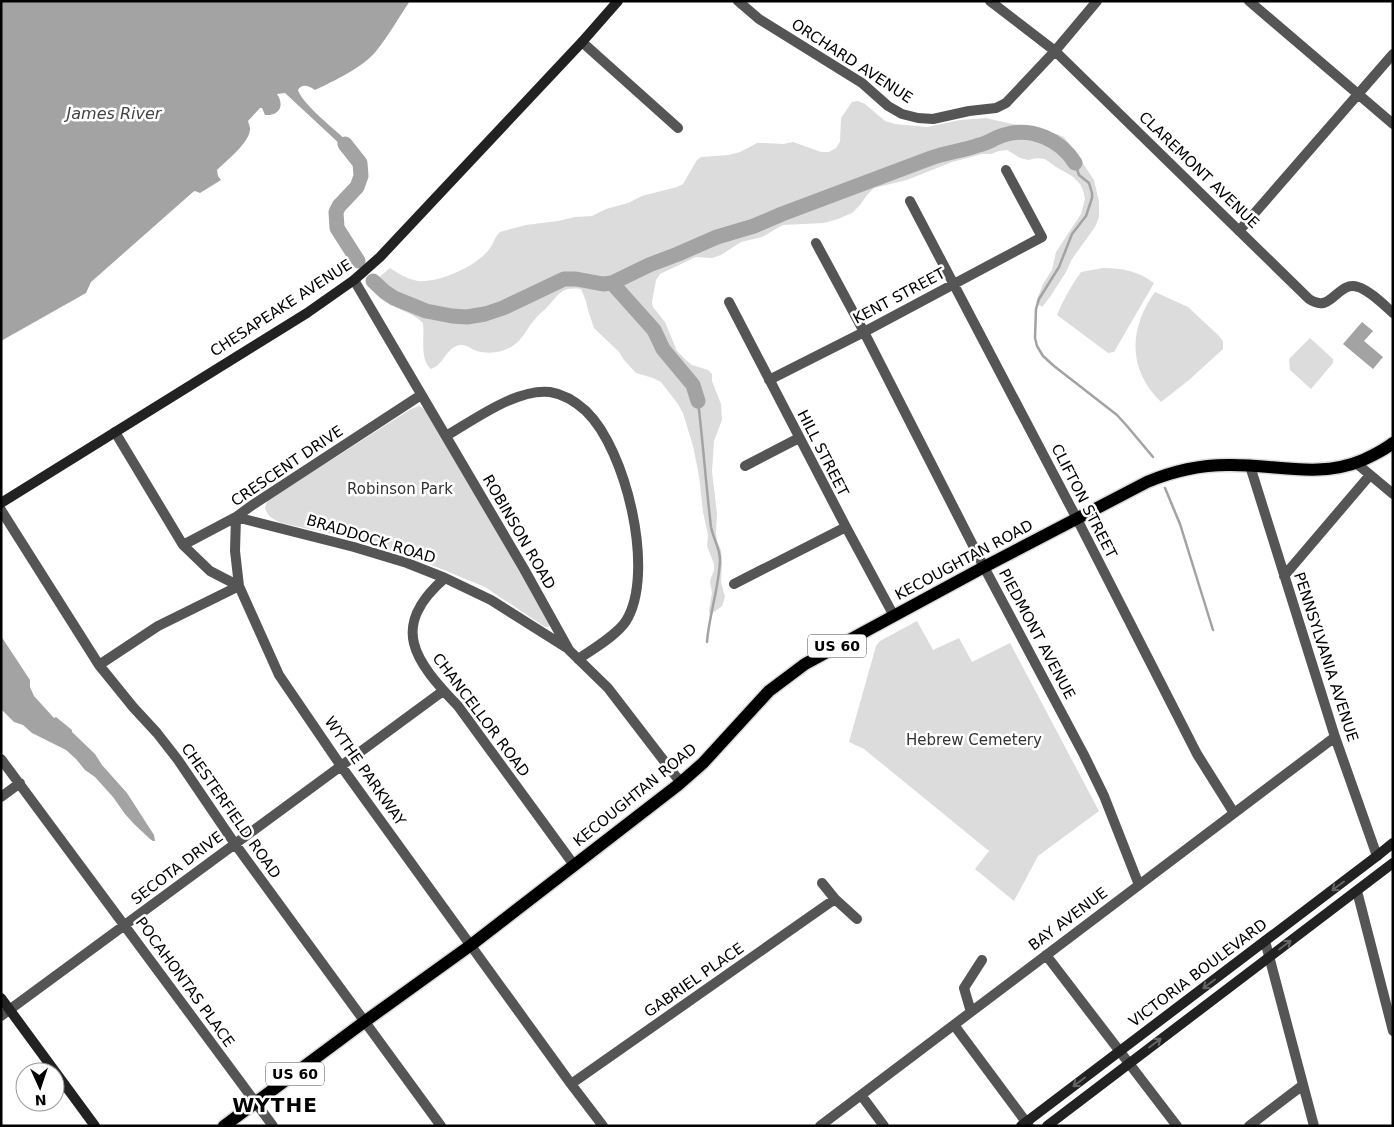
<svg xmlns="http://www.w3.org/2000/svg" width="1394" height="1127" font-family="'DejaVu Sans',sans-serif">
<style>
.green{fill:#dcdcdc}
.water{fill:#a3a3a3}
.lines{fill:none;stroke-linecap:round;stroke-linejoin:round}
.stream{stroke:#a3a3a3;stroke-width:2.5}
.river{stroke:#a3a3a3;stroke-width:15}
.primary-casing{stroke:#dbdbdb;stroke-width:15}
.street{stroke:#555;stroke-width:10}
.secondary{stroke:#222;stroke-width:10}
.primary{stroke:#000;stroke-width:12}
.oneway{stroke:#646464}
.labels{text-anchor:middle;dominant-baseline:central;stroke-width:5;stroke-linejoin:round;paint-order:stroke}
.shield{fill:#fff;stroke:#4c4c4c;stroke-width:1}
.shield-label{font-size:14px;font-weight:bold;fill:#000}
.street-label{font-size:15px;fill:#000;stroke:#fff}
.park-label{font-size:15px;fill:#333;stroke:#fff}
.water-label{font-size:16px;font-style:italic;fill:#444;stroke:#fff}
.district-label{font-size:20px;font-weight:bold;letter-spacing:1px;fill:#000;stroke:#fff}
</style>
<rect width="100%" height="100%" fill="#fff"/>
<path class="green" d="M858,101l7,3 20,17 10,3 32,3 33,-7 26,-2 31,7 23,3 24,9 16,22 14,21 5,22v15l-4,10 -23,32 -6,13 -16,25 -8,10 -6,-5 7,-18 9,-14 4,-18 25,-38 4,-15 -2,-9 -3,-6 -8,-8 -16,-9 -11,-8 -9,-1 -7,2 -9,-2 -13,-8 -8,1 -8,3h-9l-30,8 -45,18 -33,8 -7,7 -7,10 -8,8 -14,6 -14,4 -41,2 -21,12 -21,5 -20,13 -9,3 -16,-1 -36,17 -4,6 -4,22 1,5 12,15 12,29 9,9 6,5 16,5 4,4v7l9,23 1,16 -8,21 -2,31 5,41 -1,20 1,9 4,8 1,14 -1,18 4,15 -3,9 -12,9 -1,-5 3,-17 -2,-12 4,-11v-6l-7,-18 1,-11 -5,-23 -4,-36 -6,-30 -10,-33 -5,-9 -17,-22 -8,-4 -17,-5 -12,-13 -5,-8 -25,-24 -6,-18 -2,-9 -5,-12c-19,-2 -20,3 -32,16 -4,5 -9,8 -13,13 -8,8 -13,21 -22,27 -11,8 -27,10 -40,5 -5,-3 -8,-5 -14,-5 -14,2 -16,20 -29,24 -12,-10 -6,-32 -8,-46 -12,-12 -30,-14 -43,-25 -4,-3 -8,-8 -11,-12l21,-18c9,6 17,11 28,13 21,2 60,-15 72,-33 4,-5 5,-12 10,-16l26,-7 32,-4 17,-4 17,-1 14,-7 22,-6 14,-7 35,-9 6,-3 14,-24 4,-3 28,-2 11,-3 17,-9h7l19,1 10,-2 28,10h8l7,-4 4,-6 1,-24 11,-16z
M1103,268c19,0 35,3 51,15l-40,69 -6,1 -51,-38c6,-15 14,-29 24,-43z
M1155,292l33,15 30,28 5,6v8l-34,31 -28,22c-34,-33 -32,-74 -6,-110z
M1310,338l23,21v4l-22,26 -21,-19 -1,-11z
M419,406l6,4 98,165 27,50 -2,2h-3l-60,-40 -63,-26 -76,-24 -65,-14c-8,-4 -13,-6 -16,-15l2,-7 144,-92z
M917,621l16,29 26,-12 13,24 38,-19 89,168 -61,45 -24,45 -39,-32 14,-18 -125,-102 -15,-7 27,-96 4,-5z"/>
<path class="water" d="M1,1h409c-11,16 -21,34 -33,49 -13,17 -43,31 -62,40 -6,-4 -13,-7 -17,0 4,14 39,41 50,52l-6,4 -57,-53 -8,1c8,12 2,22 -12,21l-3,-7h-2l-12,13c0,0 2,6 2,7 1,14 -24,33 -33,42l1,6 3,4 -21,13 -5,-2 -2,1 -102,90 -5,11 -85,48z
M1362,322l11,9 -9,10 19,16 -10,12 -30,-25z
M1,636l29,44v7l4,9 20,22 2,-1 16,13v2l23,22 7,11 25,28 27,42 1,6h-2l-3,-2 -16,-15 -9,-10 -12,-17 -18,-20 -10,-7 -9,-11 -10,-9 -34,-17 -9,-8 -9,-3 -13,-13z"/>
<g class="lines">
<path class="stream" d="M1075,163l4,12 10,8 3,10v5l-6,18 -14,18 -13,33 -20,32 -3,10 -1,29 2,8 6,10 11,10 63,49 10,11 26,31
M698,401c5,42 8,84 13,126 2,11 9,21 9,33 -1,28 -11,55 -13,82
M1165,488l15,36 33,106"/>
<path class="river" d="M345,144l15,19 1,13 -4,11 -18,19 -3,6 1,16 21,33
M373,281l12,11 9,6 32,13 26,5 15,1 18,-3 18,-6 61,-29h12l27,5 9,-1 37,-18 29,-11 39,-17 37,-11 28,-12 149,-56c16,-6 32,-7 48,-13 9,-2 17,-8 25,-10 27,-9 57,5 71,28
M612,283l42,47 9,19 30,36 5,16"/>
<g class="primary-casing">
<path id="primary" d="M224,1126l140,-104 107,-77 207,-160 25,-22 66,-72 36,-27 179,-97 163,-85c26,-11 52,-17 81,-17 46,-1 91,14 135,-5 11,-5 21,-10 30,-17"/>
</g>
<path class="street" d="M738,1l21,18 103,64 26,23 14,8 16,4 15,1 36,-8 27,-3 10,-5 49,-52 42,-50
M990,1l65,50 254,248c23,16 28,-19 49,-12 11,3 26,18 35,26
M1249,1l144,123
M582,42l96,86
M910,201l167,318 120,235 37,59
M1239,231l154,-177
M816,243l48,89 120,235 100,188 20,41 35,89
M354,280l170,289 45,81 39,38 73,95
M729,302l117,225 48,89
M769,380l95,-48 178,-95 -36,-67
M115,432l68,113 27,26 29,15 40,89 62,91 230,318 32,42
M446,436c28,-16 71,-48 104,-44 13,2 26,10 36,19 40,38 70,162 40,210 -9,14 -34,29 -48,38
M1356,463l37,31
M745,466l54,-28
M1250,466l85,271 42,119
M1,510l98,155 34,42 24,26 21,27 57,84 206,282
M183,545l53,-28 118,30 53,16 38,15 46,22 76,48
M1284,576l86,-101
M445,578c-57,49 -30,83 13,128l116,159
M734,584l112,-57
M99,665l59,-39 81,-40 -4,-35 1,-34 15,-11 170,-111
M1,759l272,367
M1,797l19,-14
M822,883l13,16 22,20
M1357,891l36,140
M1265,941l49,185
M1046,955l131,171
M971,1012l-7,-24 18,-28
M1,1016l442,-325
M954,1025l75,101
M571,1084l264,-185
M861,1095l23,31
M820,1126l515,-389
M1249,1126l54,-41"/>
<path class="secondary" d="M1,503l306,-190 47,-33 26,-23 202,-215 36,-41
M1,998l94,128
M1021,1126l356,-270 16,-13
M1047,1126l346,-263"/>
<use href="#primary" class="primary"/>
</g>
<defs><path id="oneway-shaft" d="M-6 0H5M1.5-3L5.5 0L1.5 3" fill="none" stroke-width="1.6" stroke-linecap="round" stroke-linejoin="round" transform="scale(1.25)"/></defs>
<g class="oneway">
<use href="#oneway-shaft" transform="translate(1338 886) rotate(143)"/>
<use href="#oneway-shaft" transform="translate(1285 945) rotate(-37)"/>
<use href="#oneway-shaft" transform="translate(1209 984) rotate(143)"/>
<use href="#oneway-shaft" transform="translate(1155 1043) rotate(-37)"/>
<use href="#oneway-shaft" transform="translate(1079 1082) rotate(143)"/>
</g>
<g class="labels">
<g class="shield">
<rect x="808" y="634.5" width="58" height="23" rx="4"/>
<rect x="266" y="1062.5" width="58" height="23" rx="4"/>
</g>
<g class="shield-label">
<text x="837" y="646">US 60</text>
<text x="295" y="1074">US 60</text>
</g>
<g class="street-label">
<text transform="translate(852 61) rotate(33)">ORCHARD AVENUE</text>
<text transform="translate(1199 170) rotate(44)">CLAREMONT AVENUE</text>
<text transform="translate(899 296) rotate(-28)">KENT STREET</text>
<text transform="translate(281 308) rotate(-33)">CHESAPEAKE AVENUE</text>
<text transform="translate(823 453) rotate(63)">HILL STREET</text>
<text transform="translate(287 466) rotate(-34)">CRESCENT DRIVE</text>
<text transform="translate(1084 501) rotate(63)">CLIFTON STREET</text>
<text transform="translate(519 532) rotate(60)">ROBINSON ROAD</text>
<text transform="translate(371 539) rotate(17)">BRADDOCK ROAD</text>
<text transform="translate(964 560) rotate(-28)">KECOUGHTAN ROAD</text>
<text transform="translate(1037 634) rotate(62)">PIEDMONT AVENUE</text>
<text transform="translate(1326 657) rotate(72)">PENNSYLVANIA AVENUE</text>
<text transform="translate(481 715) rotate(53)">CHANCELLOR ROAD</text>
<text transform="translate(365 771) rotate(55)">WYTHE PARKWAY</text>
<text transform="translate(635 795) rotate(-39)">KECOUGHTAN ROAD</text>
<text transform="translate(231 811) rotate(55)">CHESTERFIELD ROAD</text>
<text transform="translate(177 868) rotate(-37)">SECOTA DRIVE</text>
<text transform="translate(1068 919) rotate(-37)">BAY AVENUE</text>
<text transform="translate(1198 973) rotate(-37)">VICTORIA BOULEVARD</text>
<text transform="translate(694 980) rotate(-35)">GABRIEL PLACE</text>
<text transform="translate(185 982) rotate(54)">POCAHONTAS PLACE</text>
</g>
<g class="park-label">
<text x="400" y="489">Robinson Park</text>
<text x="974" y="740">Hebrew Cemetery</text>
</g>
<g class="water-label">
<text x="114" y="113">James River</text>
</g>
<g class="district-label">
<text x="275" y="1105">WYTHE</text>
</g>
</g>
<rect width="1394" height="1127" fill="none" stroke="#000000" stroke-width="5"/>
<g transform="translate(40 1087) rotate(177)"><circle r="24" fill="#ffffff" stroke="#999999"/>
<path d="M0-4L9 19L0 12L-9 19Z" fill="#000000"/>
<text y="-8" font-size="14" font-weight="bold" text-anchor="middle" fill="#000000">N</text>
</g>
</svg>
